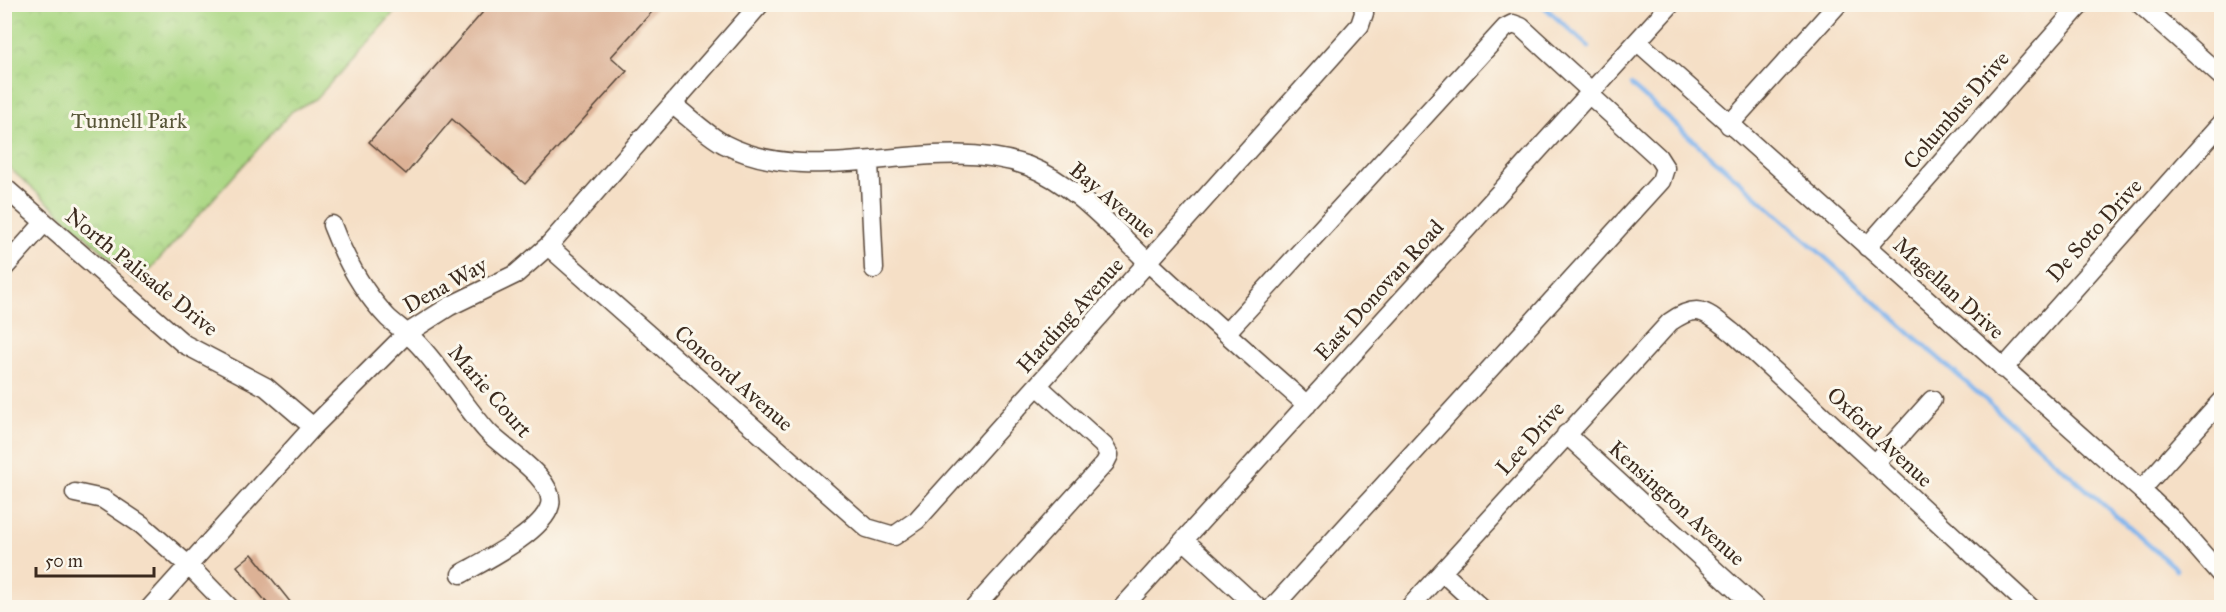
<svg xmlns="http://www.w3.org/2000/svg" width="2226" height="612" font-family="'IM FELL Great Primer',serif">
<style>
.park{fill:url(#park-crowns);stroke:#728050;stroke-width:1.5}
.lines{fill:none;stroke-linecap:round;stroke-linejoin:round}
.stream{stroke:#7fb4ed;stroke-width:4.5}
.building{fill:#dcb195}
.minor-casing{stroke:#574537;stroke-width:21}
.minor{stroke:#fff;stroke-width:18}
.labels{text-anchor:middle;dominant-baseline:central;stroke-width:6;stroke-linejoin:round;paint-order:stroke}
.street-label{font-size:22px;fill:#3b2a1e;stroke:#fbf7ec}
.park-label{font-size:22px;fill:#575537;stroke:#fbf7ec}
</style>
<defs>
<pattern id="park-crowns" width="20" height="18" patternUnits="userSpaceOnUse" patternTransform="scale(1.5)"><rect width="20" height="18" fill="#aad783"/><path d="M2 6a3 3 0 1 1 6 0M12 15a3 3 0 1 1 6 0" fill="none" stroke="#93b971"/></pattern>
</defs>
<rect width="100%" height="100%" fill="#fbf7ec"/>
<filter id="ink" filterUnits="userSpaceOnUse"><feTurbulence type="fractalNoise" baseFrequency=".0167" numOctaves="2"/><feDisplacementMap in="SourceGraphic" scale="12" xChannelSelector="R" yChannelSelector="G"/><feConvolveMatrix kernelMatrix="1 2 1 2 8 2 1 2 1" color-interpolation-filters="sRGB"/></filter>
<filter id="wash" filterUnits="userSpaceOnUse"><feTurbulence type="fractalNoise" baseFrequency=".008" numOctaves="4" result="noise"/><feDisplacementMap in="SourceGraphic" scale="24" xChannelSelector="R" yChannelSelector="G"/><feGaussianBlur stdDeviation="1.35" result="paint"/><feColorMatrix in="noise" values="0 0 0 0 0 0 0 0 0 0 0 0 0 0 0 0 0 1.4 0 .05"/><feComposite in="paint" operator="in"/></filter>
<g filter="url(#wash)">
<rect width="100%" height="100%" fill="#f5dfc6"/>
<path class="park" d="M5,4h396v1l-85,94 -24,12 -154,172 -133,-119z"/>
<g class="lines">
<path class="stream" d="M1541,4l48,43
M1631,85l545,484"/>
</g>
<g id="blocks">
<path class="building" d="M490,4h169l-48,53 16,14 -102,113 -73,-65 -46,55 -37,-32z
M252,554l43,54h-24l-34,-42z"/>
</g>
</g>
<g filter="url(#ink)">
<use href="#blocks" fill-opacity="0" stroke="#574537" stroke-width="1.5"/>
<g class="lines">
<g class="minor-casing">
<path id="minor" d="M2140,4l82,73
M1638,42l503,448 33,31 48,55
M673,105c16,12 33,29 51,39 93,48 207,-13 304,22 47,18 84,62 120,96 52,49 106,96 159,143
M1729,125l109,-121
M869,162l5,107
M4,187l180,157 82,43 47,40
M332,225c13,34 30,66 56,93 10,9 22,17 31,27 25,27 44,59 68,86 16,18 69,48 63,74 -7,27 -66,56 -89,69
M548,246l319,282 27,8 23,-16 443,-495 4,-12 -1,-9
M1867,247l214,-243
M4,268l40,-45
M1226,333l279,-305 8,-4 8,3 71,65
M2003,369l219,-246
M1566,434l190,174
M1874,465l58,-65
M2141,490l81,-90
M75,493l28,6 39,26 47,41 41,42
M1184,540l74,68
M1442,572l39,36
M150,608l163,-181 93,-93 44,-28 66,-32 32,-28 212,-242
M974,608l131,-145 4,-8 -5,-9 -66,-60
M1122,608l549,-604
M1272,608l389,-427 4,-13 -7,-11 -68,-62
M1409,608l261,-286c30,-21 37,-9 63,11l298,275"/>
</g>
<use href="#minor" class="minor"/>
</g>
</g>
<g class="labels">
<g class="street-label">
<text transform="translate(1956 110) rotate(-49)">Columbus Drive</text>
<text transform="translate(1113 200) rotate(40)">Bay Avenue</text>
<text transform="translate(2094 230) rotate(-48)">De Soto Drive</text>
<text transform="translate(142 272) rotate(39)">North Palisade Drive</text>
<text transform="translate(445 285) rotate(-29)">Dena Way</text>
<text transform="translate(1949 288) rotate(42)">Magellan Drive</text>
<text transform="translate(1379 290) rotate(-48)">East Donovan Road</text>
<text transform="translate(1070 315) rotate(-48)">Harding Avenue</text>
<text transform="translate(734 378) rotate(41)">Concord Avenue</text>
<text transform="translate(490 391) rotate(49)">Marie Court</text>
<text transform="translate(1880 437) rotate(43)">Oxford Avenue</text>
<text transform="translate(1530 438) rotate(-48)">Lee Drive</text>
<text transform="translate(1677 503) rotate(42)">Kensington Avenue</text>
</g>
<g class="park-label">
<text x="129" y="120">Tunnell Park</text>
</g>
</g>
<rect width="2226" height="612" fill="none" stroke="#fbf7ec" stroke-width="24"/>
<path d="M36 567v9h118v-9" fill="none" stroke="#3b2a1e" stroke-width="3"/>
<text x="45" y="567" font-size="18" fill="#3b2a1e" stroke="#fbf7ec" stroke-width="4.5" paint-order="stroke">50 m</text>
</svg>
